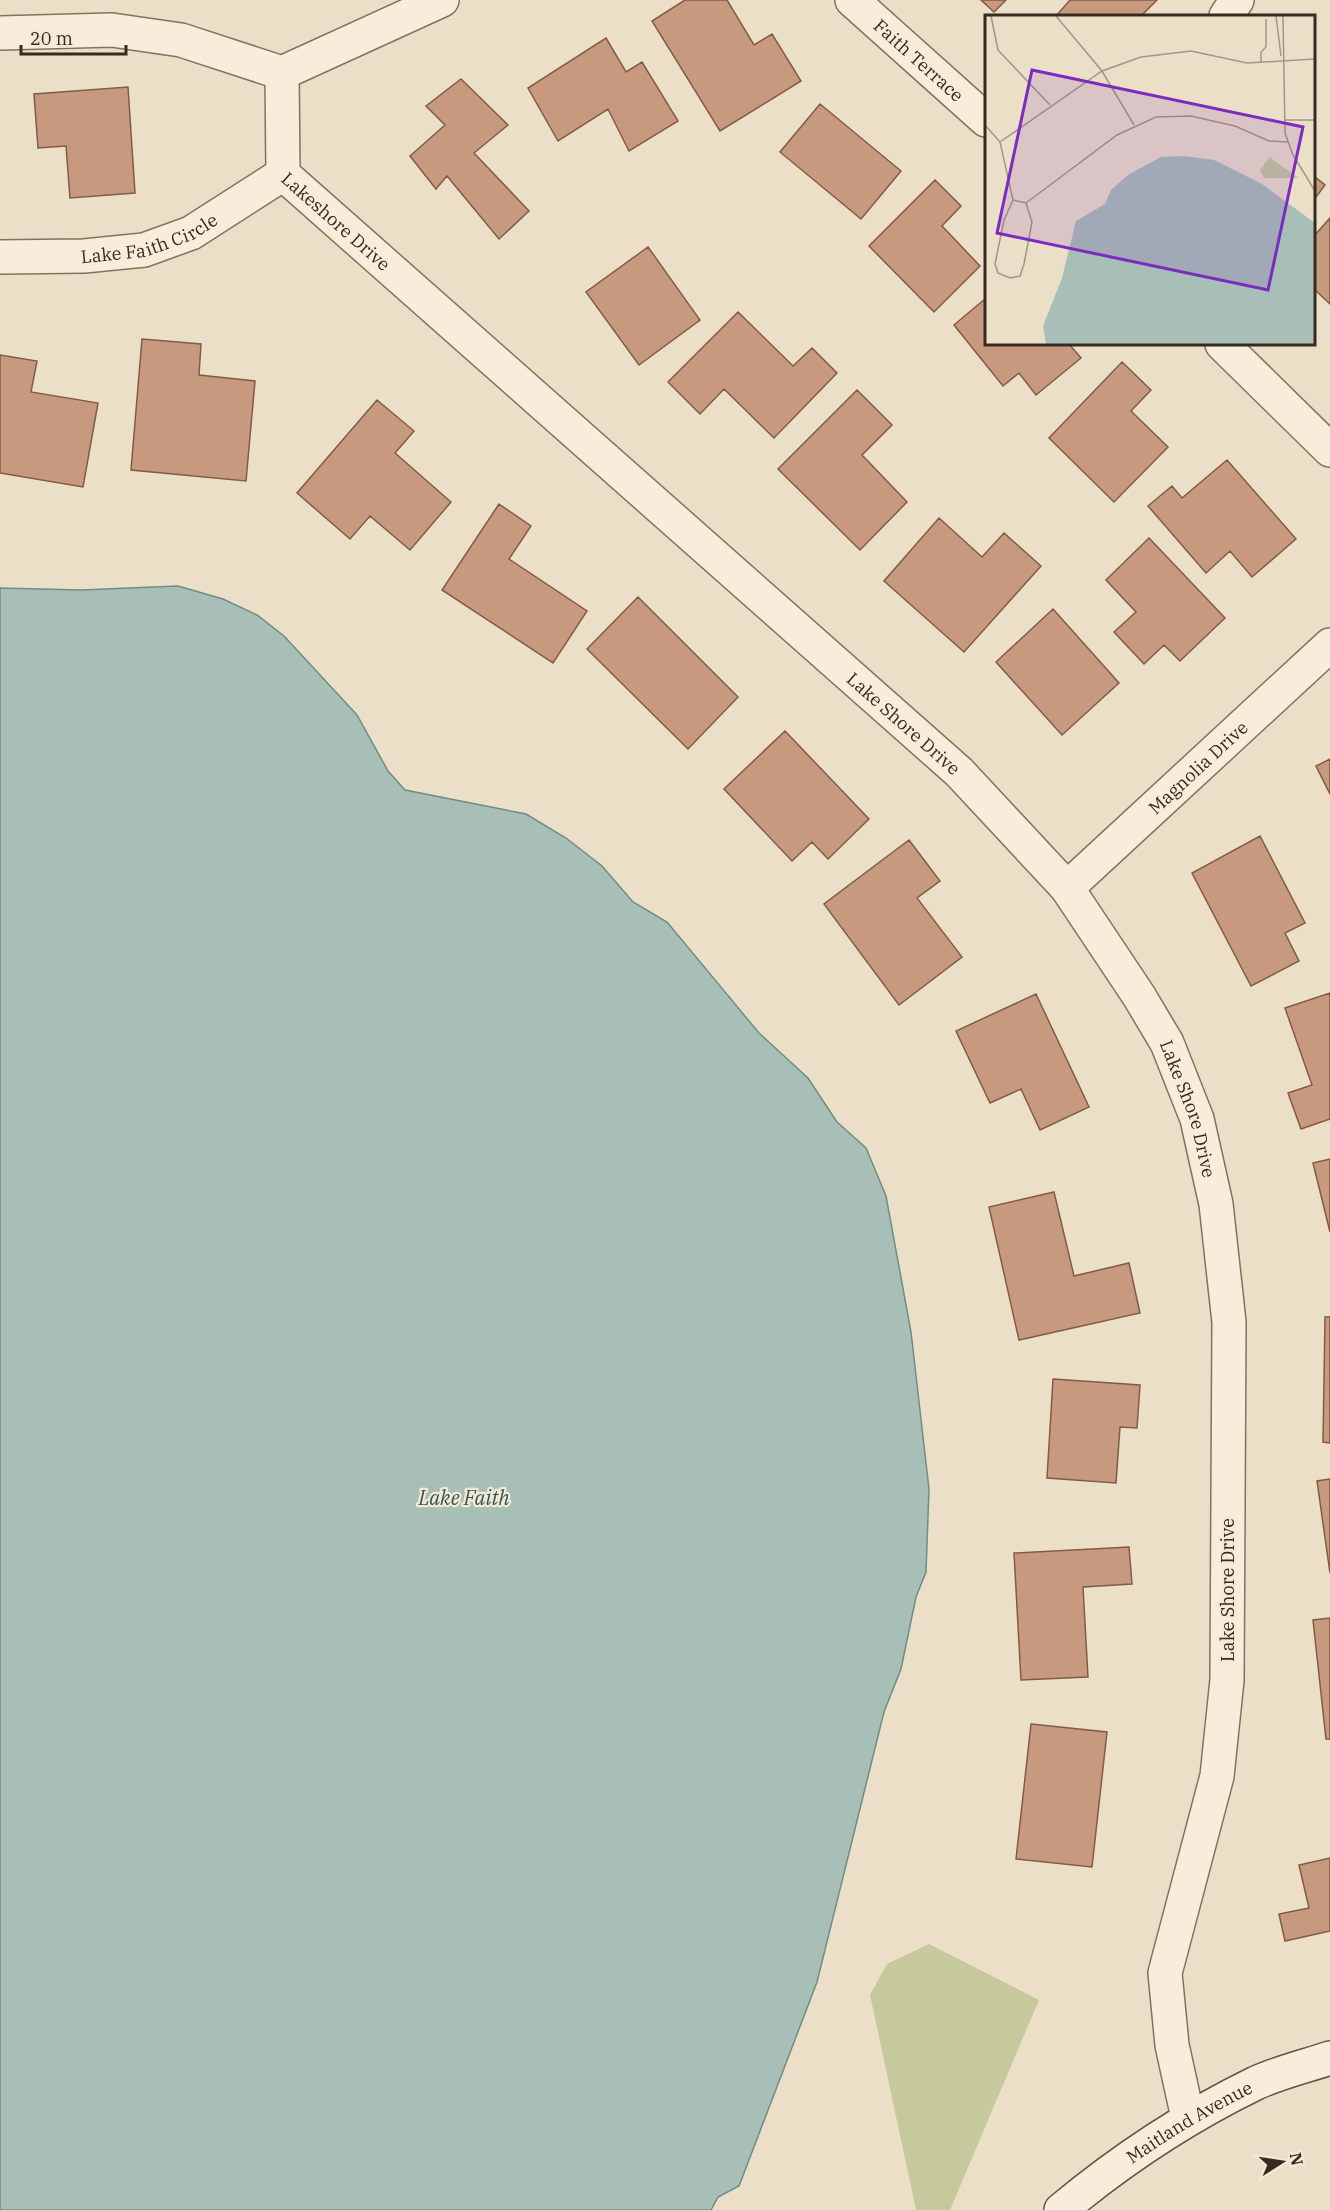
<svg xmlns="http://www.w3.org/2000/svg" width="1330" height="2210" font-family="'IBM Plex Serif',serif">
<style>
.green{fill:#c6c99c}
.water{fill:#a8bfb7;stroke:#6f8d84;stroke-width:1.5}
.building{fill:#c79a80;stroke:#835b45;stroke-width:1.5}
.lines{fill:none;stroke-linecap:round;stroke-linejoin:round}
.minor-casing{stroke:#86715e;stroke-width:36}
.secondary-casing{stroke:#685241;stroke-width:36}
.minor{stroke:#f7edda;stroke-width:33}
.secondary{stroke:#f7edda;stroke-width:33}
.labels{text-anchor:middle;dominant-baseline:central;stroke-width:4.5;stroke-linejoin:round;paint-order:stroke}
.street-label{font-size:18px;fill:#372a20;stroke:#f3e9d6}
.water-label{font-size:20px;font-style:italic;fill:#315651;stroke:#f3e9d6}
.inset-road{fill:none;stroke:#a39784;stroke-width:1.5}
.view{fill:#7b2cbf;fill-opacity:0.15;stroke:#7b2cbf;stroke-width:3}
.inset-edge{fill:none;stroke:#372a20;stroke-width:3}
</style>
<rect width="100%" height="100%" fill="#ebdfc7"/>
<path class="green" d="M929,1944l110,56 -89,210h-34l-46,-215 17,-31z"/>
<path class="water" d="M178,586l45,13 34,16 27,21 73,79 31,56 17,19 121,24 40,24 36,28 31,36 34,20 92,111 49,45 29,44 29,26 20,48 25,136 18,157 -3,83 -10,25 -15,72 -17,43 -67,270 -78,204 -21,11 -7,13h-711v-1622l81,2z"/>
<path class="building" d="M685,0h42l27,45 18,-11 29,47 -81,50 -68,-110z
M981,0h25l-12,12z
M1070,0h87l-16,16h-85z
M606,38l20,34 16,-10 36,59 -49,30 -21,-42 -50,32 -30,-53z
M461,79l47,46 -34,28 55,58 -30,28 -52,-63 -11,13 -26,-33 35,-31 -19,-19z
M128,87l7,106 -65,5 -4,-52 -28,2 -4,-54z
M820,104l81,67 -40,48 -81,-67z
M1314,176l11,9 -11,15z
M935,180l26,26 -19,20 38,40 -46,46 -65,-66z
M1330,218v86l-16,-15v-53z
M648,247l52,73 -61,45 -53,-73z
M986,298v46h83l12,14 -45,37 -17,-22 -16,13 -49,-61z
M738,312l55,54 19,-18 25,25 -63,65 -50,-49 -24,25 -32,-32z
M142,339l59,5 -2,31 56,6 -9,100 -115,-11z
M0,355l37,6 -6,31 67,11 -15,84 -83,-14z
M1122,362l29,28 -20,21 37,36 -54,55 -65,-64z
M857,390l35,35 -30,30 45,47 -47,48 -82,-81z
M377,400l37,31 -19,22 56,49 -41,48 -40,-34 -20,23 -53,-46z
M1227,460l69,79 -44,38 -22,-26 -24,22 -58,-67 24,-20 10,12z
M499,504l32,22 -22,33 78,52 -34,52 -111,-73z
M939,518l43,39 22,-24 37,33 -77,86 -80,-71z
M1149,538l76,80 -45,43 -16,-16 -20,19 -30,-32 22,-20 -30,-32z
M638,597l100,100 -50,52 -101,-100z
M1053,609l66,74 -57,52 -66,-73z
M785,731l84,88 -41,40 -16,-17 -20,19 -68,-72z
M1330,759v35l-14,-28z
M1260,836l45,87 -20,10 14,28 -48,25 -59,-113z
M909,840l31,41 -23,17 45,59 -63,48 -75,-101z
M1330,993v126l-29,10 -13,-36 24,-8 -27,-77z
M1036,994l53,113 -49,23 -19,-41 -31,14 -34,-72z
M1330,1159v73l-17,-69z
M1054,1192l20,84 55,-13 11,50 -121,27 -30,-133z
M1325,1317h5v126l-7,-1z
M1053,1379l87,6 -3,43 -17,-1 -4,56 -69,-5z
M1330,1479v94l-13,-92z
M1129,1547l3,37 -49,3 5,90 -67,3 -7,-127z
M1330,1618v121h-4l-13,-119z
M1031,1724l76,8 -15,135 -76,-8z
M1330,1858v73l-45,10 -6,-27 30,-6 -10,-43z"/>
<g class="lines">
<g class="minor-casing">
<g id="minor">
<path id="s1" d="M852,0l134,120"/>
<path d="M1226,16l11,-16"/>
<path d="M0,33l112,-3 69,10 101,33"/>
<path id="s2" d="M282,73l1,101 676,598 108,116 72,108 28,47 30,76 19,85 13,118 -2,358 -10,96 -52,197 7,72 16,73"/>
<path d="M282,73l160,-73"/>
<path id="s3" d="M0,257l84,-1 60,-6 47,-17 92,-59"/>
<path d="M1222,344l108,106"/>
<path id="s4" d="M1067,888l263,-243"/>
</g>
</g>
<g class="secondary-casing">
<g id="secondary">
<path id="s5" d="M1061,2210c60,-50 125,-93 195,-127 24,-11 50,-17 74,-25"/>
</g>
</g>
<use href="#minor" class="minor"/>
<use href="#secondary" class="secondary"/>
</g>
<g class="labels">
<g class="street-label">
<text stroke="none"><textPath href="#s1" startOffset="90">Faith Terrace</textPath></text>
<text stroke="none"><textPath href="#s2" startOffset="172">Lakeshore Drive</textPath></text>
<text stroke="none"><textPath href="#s3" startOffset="152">Lake Faith Circle</textPath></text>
<text stroke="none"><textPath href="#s2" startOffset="930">Lake Shore Drive</textPath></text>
<text stroke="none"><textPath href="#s4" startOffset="178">Magnolia Drive</textPath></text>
<text stroke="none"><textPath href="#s2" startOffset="1416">Lake Shore Drive</textPath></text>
<text transform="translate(1227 1590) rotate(-90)">Lake Shore Drive</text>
<text stroke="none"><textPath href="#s5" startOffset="156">Maitland Avenue</textPath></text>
</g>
<g class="water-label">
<text x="464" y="1497">Lake Faith</text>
</g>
</g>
<g transform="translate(985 15)">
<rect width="330" height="330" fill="#ebdfc7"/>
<path d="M285,142l10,8 19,13h-35l-4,-8z" fill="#c6c99c"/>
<path d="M199,141l30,4 48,24 53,39v121h-269l-3,-18 19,-48 14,-57 29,-17 6,-14 17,-15 33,-18z" fill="#a8bfb7"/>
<path class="inset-road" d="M6,1l7,34 52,55M71,1l46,55 32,54M291,1l5,40M298,1l2,117 8,22 22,36M276,48v-11l5,-5v-28M299,105h31M0,110l15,17 13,58M15,127l102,-71 39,-14 50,-6 56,12 68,-4M28,185l13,3 91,-68 39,-18 35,-1 44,10 34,15 19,1M28,185l-9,20 -9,44 3,9 12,5 10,-2 4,-12 8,-42 -6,-19"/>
<path class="view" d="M47,55l271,57 -35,163 -271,-57z"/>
<rect width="330" height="330" class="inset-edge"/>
</g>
<g transform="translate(1282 2162) rotate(78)" stroke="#f3e9d6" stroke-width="4.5" paint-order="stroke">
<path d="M0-4.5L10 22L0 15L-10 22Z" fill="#372a20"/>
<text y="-9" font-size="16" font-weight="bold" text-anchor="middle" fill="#372a20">N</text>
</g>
<path d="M21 45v9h105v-9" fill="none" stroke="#372a20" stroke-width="3"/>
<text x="30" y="45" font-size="18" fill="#372a20" stroke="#f3e9d6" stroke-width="4.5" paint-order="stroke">20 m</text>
</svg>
